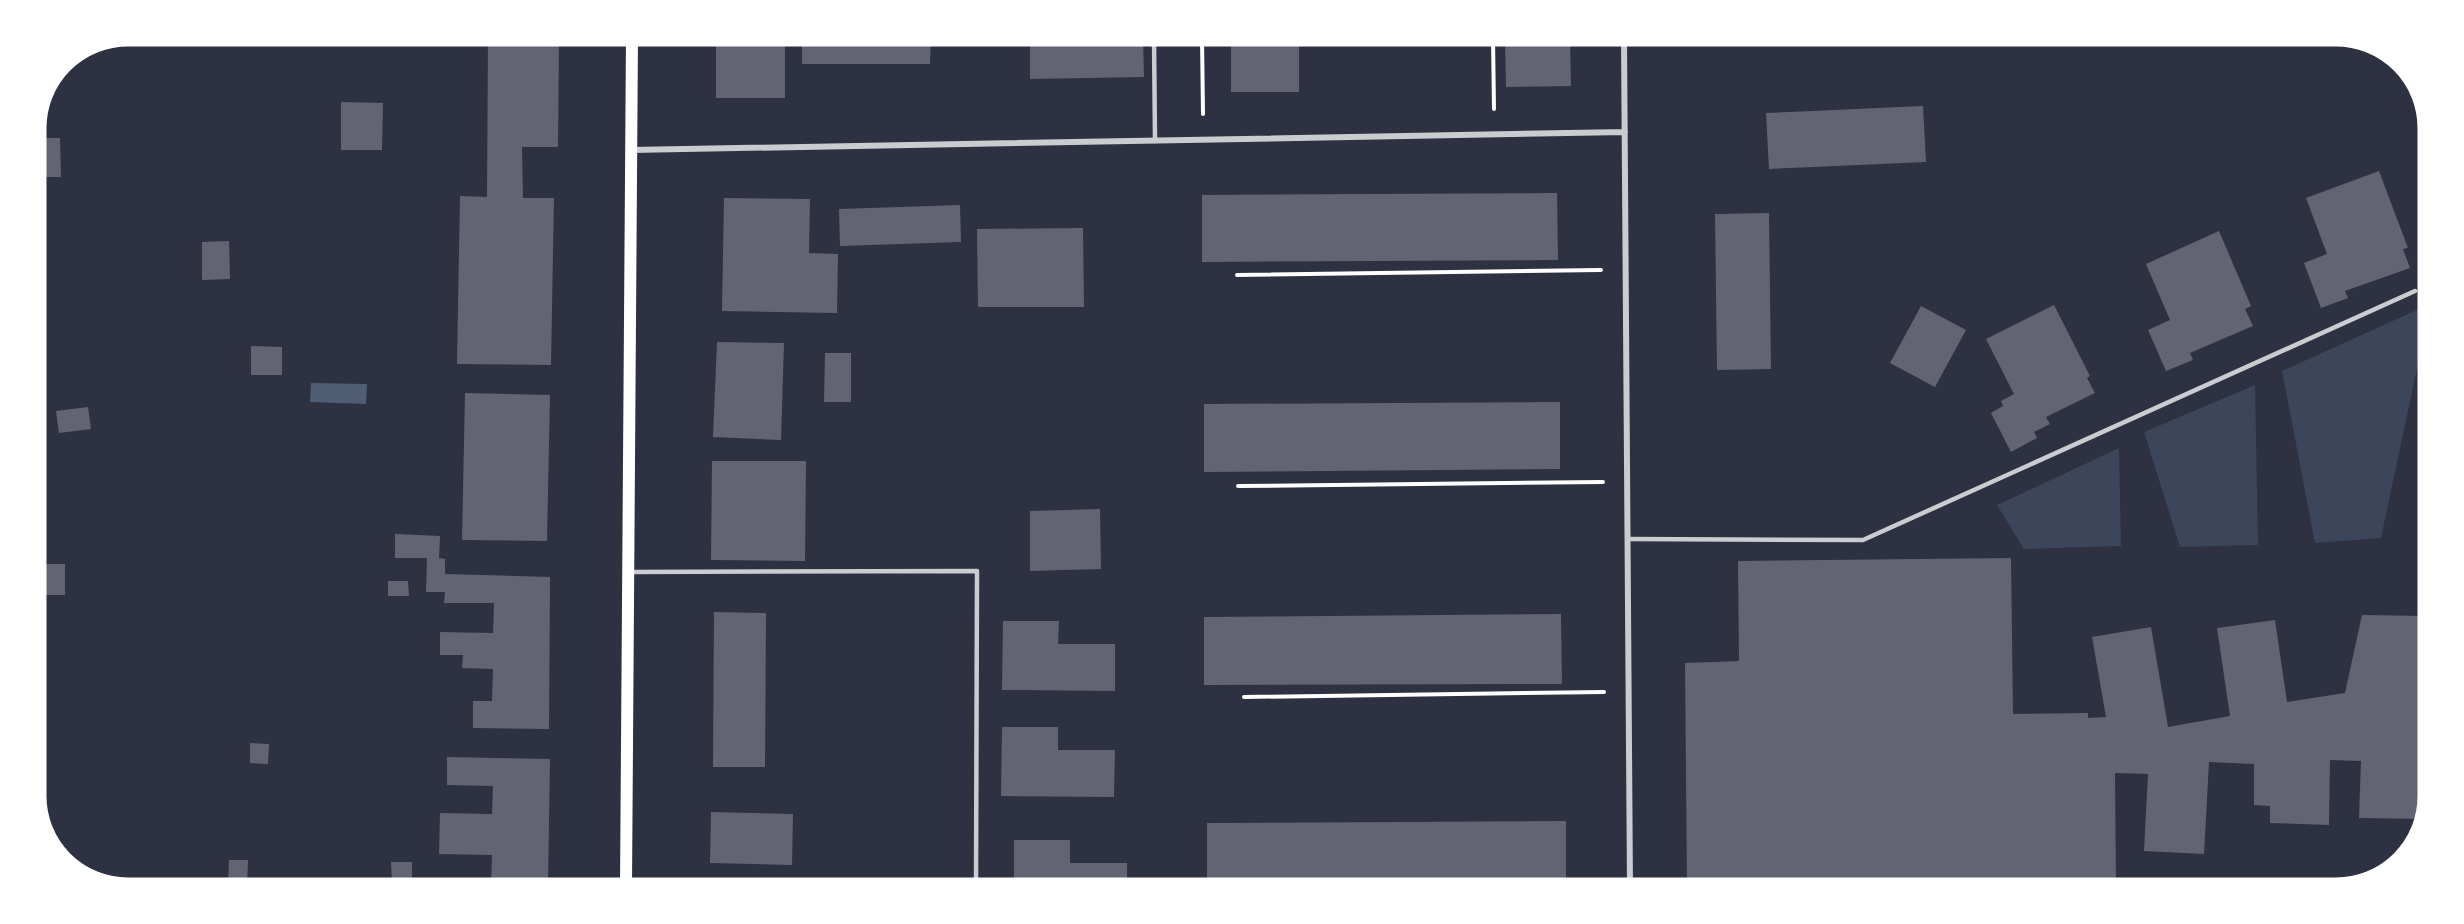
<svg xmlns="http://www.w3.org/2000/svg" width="2464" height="924" font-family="'Space Grotesk',sans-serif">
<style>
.green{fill:#3c4559}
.water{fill:#4f5d75}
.building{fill:#626471}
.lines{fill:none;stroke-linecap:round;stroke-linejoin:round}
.path{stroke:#fff;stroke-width:4}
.service{stroke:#caccd0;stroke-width:4.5}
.minor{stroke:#caccd0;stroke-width:6}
.secondary{stroke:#fff;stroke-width:12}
.rim{fill:none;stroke:#fff;stroke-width:3}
</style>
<rect width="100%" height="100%" fill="#2d3142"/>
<path class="green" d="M2428,305v12l-47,221 -66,5 -33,-172z
M2255,385l3,160 -78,2 -36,-115z
M2119,448l2,98 -97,3 -27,-44z"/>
<path class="water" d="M311,383l56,1 -1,20 -56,-2z"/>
<path class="building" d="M488,35h71l-1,112h-36l1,51h31l-3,167 -94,-1 3,-168 27,1z
M716,36h69v62h-69z
M802,36h129l-1,28h-128z
M946,36l197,1 1,40 -114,2v-38l-84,1z
M1231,37h68v55h-68z
M1505,38h65l1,48 -65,1z
M341,102l42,1 -1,47h-41z
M1923,106l3,56 -157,7 -3,-56z
M35,138h25l1,39h-26z
M2379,171l29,77 -5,1 7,19 -65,23 3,7 -27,10 -17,-45 23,-9 -21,-56z
M1557,193l1,67 -356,2v-67z
M724,198l86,1 -1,54 29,1 -1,59 -115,-2z
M960,205l1,37 -121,4 -1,-37z
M1769,213l2,156 -54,1 -2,-156z
M1083,228l1,79h-106l-1,-78z
M2219,231l32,75 -6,3 8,17 -63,27 3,7 -27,11 -18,-41 22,-10 -24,-56z
M229,241l1,38 -28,1v-38z
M2054,305l36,71 -3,2 8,15 -49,24 4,7 -16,8 3,6 -26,14 -20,-39 12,-7 -2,-5 13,-7 -28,-55z
M1921,306l45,24 -31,57 -45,-24z
M717,342l67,1 -3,97 -68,-3z
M251,346l31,1v28h-31z
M825,353h26v49h-27z
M465,393l85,2 -3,146 -85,-1z
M1560,402v67l-356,3v-68z
M88,407l3,22 -32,4 -3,-22z
M712,461h94l-1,100 -94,-1z
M1100,509l1,60 -71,2v-60z
M395,534l45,2 -1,22 6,1v15l105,3 -1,152 -76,-1v-27h19l1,-32 -31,-1 1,-13h-23v-23l53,1 1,-30h-50l1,-11h-19l1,-34h-32z
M2011,558l2,156 75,-1v5l18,-1 -14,-80 59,-10 17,100 62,-11 -13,-88 58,-8 12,82 58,-9 17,-78 64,1 -2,203 -65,-1 2,-57 -31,-1 -1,65 -59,-2v-17l-16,-1v-41l-45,-2 -5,92 -60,-3 4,-77 -33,-1 1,116 -429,-1 -2,-225 54,-2 -1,-100z
M35,564h30v31h-30z
M388,581h20l1,15h-21z
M714,612l52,1 -1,154h-52z
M1561,614l1,70 -358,1v-68z
M1003,621h56l-1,23h57v47l-113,-1z
M1002,727h56v23h57l-1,47 -113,-1z
M250,743l19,1 -1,20 -18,-1z
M447,757l103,2 -2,126h-57l1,-30 -53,-1 1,-41 52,1 1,-28 -46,-1z
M711,812l82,2 -1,51 -82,-2z
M1566,821v67l-359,-1v-64z
M1014,840h56v23h57v24l-113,-1z
M229,860h19l-1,25h-19z
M391,862h21v19l-20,1z"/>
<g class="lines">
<path class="path" d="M1202,37l1,77
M1493,38l1,71
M1237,275l364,-5
M1238,486l365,-4
M1244,697l360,-5"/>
<path class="service" d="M1154,37l1,104
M1628,539l235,1 552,-249
M630,572l347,-1 -1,315"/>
<path class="minor" d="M1624,38l6,850
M631,150l994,-18"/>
<path class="secondary" d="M626,886l6,-850"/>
</g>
<path d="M0 0H2464V924H0ZM128 45H2336A83 83 0 0 1 2419 128V796A83 83 0 0 1 2336 879H128A83 83 0 0 1 45 796V128A83 83 0 0 1 128 45Z" fill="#fff" fill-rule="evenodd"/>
<path class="rim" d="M128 45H2336A83 83 0 0 1 2419 128V796A83 83 0 0 1 2336 879H128A83 83 0 0 1 45 796V128A83 83 0 0 1 128 45Z"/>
</svg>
